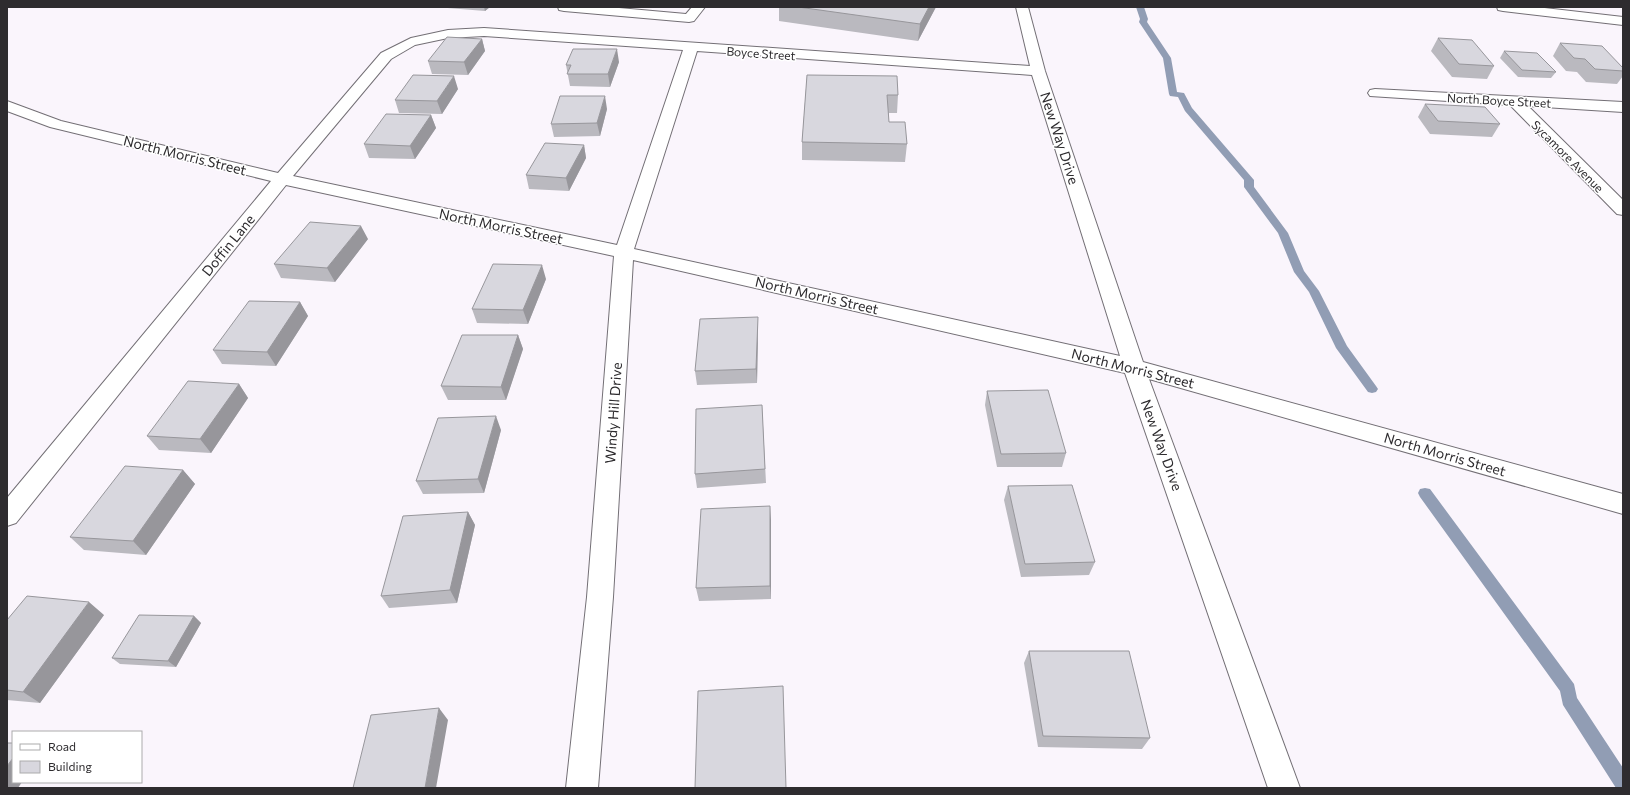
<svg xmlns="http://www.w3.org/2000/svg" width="1630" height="795" font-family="Commissioner,sans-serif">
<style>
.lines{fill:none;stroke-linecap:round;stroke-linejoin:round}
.stream{fill:#919db4;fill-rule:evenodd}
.service-casing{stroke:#736f75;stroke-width:2}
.minor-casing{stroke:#736f75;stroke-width:2}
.primary-casing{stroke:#736f75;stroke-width:2}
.service{fill:#fff;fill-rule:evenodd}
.minor{fill:#fff;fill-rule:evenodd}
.primary{fill:#fff;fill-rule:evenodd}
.wall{fill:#bab9bf}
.shaded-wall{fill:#97969b}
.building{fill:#d8d7de;stroke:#97969b}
.labels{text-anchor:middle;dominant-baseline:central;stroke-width:3;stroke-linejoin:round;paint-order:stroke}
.far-street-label{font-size:12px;fill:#2e2c2f;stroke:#fff}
.street-label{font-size:14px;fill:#2e2c2f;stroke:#fff}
</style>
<rect width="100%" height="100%" fill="#faf5fc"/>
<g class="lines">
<path class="stream" d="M1136,7h8l4,12 -1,3 24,36 6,34 7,1 8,15 62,72v7l34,46 16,38 15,20 28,55 29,40 2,3 -2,3 -4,1 -4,-1 -32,-44 -27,-56 -15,-20 -16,-39 -34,-46v-7l-59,-69 -7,-14 -8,-1 -1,-2 -6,-36 -24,-36 1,-3z
M1425,488l5,1 144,195 3,14 46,70v20h-7l-53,-83 -3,-14 -140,-194 -2,-4 2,-4z"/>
<g class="service-casing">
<path id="service" d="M558,7h50l78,7 6,-7h13l-11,14 -5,1 -125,-11 -5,-1z"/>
</g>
<g class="minor-casing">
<path id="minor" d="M1016,7h12l17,64 98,291 480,132v20l-474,-135 151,409h-32l-143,-415 -492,-113 -20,337 -15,191h-32l21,-191 27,-341 -328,-71 -270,338 -9,3v-28l264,-317 -221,-54 -43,-16v-10l54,20 217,52 103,-120 30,-15 37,-8 36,-2 546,38zM484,36l199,14 -66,195 -324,-69 98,-117 24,-14 33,-7zM697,51l335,24 88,281 -486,-107z
M1375,89l248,13v10l-95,-6 95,94v15l-6,-1 -107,-109 -140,-9 -2,-3 2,-3z"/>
</g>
<g class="primary-casing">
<path id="primary" d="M1497,7h39l87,10v8l-120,-14 -5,-1z"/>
</g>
<use href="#service" class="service"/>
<use href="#minor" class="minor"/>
<use href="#primary" class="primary"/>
</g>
<path class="wall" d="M435,7h55l-5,4z
M779,7h157l-18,34 -139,-20z
M1438,38l56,28 -7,13 -35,-2 -21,-26z
M482,39l3,12 -17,24 -36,-1 -4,-13z
M1560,43l63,25v8l-6,8 -31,-2 -9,-10 -11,-1 -13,-15z
M1504,51l52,21 -5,6 -33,-1 -18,-19z
M619,62l-9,25 -40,-1 -4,-21z
M807,75l91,20 -1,18h-8v9l18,22 -2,18 -103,-2v-18z
M458,89l-16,25 -43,-1 -4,-13z
M1425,104l75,20 -8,13 -62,-3 -12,-17z
M607,109l-7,27 -46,1 -3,-13z
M431,115l5,13 -21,31 -46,-1 -5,-14z
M584,145l2,13 -17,33 -40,-2 -3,-14z
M368,239l-33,43 -54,-4 -7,-14z
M546,279l-18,45 -51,-1 -5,-14z
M300,302l8,14 -32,50 -54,-2 -9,-14z
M758,331l-1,52 -60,2 -2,-14z
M518,335l5,14 -17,51h-58l-7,-14z
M239,384l9,14 -37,55 -52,-3 -12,-14z
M987,391l79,62 -4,14h-65l-12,-62z
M762,405l4,78 -69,5 -2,-14z
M501,430l-17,63 -61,1 -7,-13z
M183,470l12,14 -49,71 -62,-5 -14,-13z
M1008,486l87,76 -6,13 -68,2 -17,-77z
M468,512l7,13 -18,78 -68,5 -8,-12z
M771,520v79l-72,2 -3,-13z
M104,615l-64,88 -33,-3v-80z
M194,616l7,7 -25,44 -56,-3 -8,-6z
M1029,651l121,87 -8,11 -104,-2 -14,-84z"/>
<path class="shaded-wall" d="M484,7h6l-5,4z
M929,7h7l-18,34 2,-17z
M482,39l3,12 -17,24 -4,-13z
M617,49l2,13 -9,25 -2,-13z
M454,76l4,13 -16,25 -5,-13z
M605,96l2,13 -7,27 -3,-13z
M431,115l5,13 -21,31 -5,-13z
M584,145l2,13 -17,33 -3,-13z
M361,226l7,13 -33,43 -8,-14z
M542,265l4,14 -18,45 -5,-14z
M300,302l8,14 -32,50 -9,-14z
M758,317v14l-1,52 -1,-14z
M518,335l5,14 -17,51 -5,-13z
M239,384l9,14 -37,55 -11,-14z
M496,416l5,14 -17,63 -6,-14z
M183,470l12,14 -49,71 -13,-14z
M770,506l1,14v79l-1,-13z
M468,512l7,13 -18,78 -7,-13z
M89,602l15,13 -64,88 -17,-11z
M194,616l7,7 -25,44 -8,-6z
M439,708l9,12 -12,68h-11z
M13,758v24h9l-4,6h-11v-22z"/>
<path class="building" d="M798,7h131l-9,17z
M447,37l35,2 -18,23 -36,-1z
M1438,38l34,2 22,26 -35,-2z
M1560,43l42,3 21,22v3l-28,-2 -10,-10 -11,-1z
M573,49h44l-9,25h-41l4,-9h-5z
M1504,51l33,2 19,19 -34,-2z
M413,75l41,1 -17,25 -42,-1z
M807,75l90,1 1,19h-11l2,27h16l2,22 -105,-2z
M560,96h45l-8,27 -46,1z
M1425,104l60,3 15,17 -62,-3z
M386,114l45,1 -21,31 -46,-2z
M545,143l39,2 -18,33 -40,-3z
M310,222l51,4 -34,42 -53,-4z
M493,264l49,1 -19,45 -51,-1z
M249,301l51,1 -33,50 -54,-2z
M758,317l-2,52 -61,2 5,-52z
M462,335h56l-17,52 -60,-1z
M188,381l51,3 -39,55 -53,-3z
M1048,390l18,63 -65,1 -14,-63z
M762,405l3,64 -70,5 1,-65z
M496,416l-18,63 -62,2 22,-63z
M125,466l58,4 -50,71 -63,-4z
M1072,485l23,77 -70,2 -17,-78z
M770,506v80l-74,2 5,-79z
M468,512l-18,78 -69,6 22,-80z
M27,596l62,6 -66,90 -16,-2v-70z
M139,615l55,1 -26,45 -56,-3z
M1029,651h100l21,87 -107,-2z
M783,686l3,102h-91l3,-97z
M439,708l-14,80h-72l18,-73z
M7,743h6v15l-6,8z"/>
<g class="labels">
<g class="far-street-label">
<text transform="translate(761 53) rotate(4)">Boyce Street</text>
<text transform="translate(1499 100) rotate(3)">North Boyce Street</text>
<text transform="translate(1568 156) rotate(45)">Sycamore Avenue</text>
</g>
<g class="street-label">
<text transform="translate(1060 138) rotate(72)">New Way Drive</text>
<text transform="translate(185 155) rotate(14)">North Morris Street</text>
<text transform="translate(501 226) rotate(12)">North Morris Street</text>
<text transform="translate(228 245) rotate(-51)">Doffin Lane</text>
<text transform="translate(817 295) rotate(13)">North Morris Street</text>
<text transform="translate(1133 368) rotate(14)">North Morris Street</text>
<text transform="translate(613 413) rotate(-86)">Windy Hill Drive</text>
<text transform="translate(1162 445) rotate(70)">New Way Drive</text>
<text transform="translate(1445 454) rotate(16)">North Morris Street</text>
</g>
</g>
<rect width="1630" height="795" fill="none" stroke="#2e2c2f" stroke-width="16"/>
<rect x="12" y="731" width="130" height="52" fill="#ffffff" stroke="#ababac"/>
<rect x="20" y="744" width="20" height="6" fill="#ffffff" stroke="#ababac"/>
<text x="48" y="751" font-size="12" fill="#2e2c2f">Road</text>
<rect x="20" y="761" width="20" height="12" fill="#d8d7de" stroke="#ababac"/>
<text x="48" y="771" font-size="12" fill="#2e2c2f">Building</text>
</svg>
